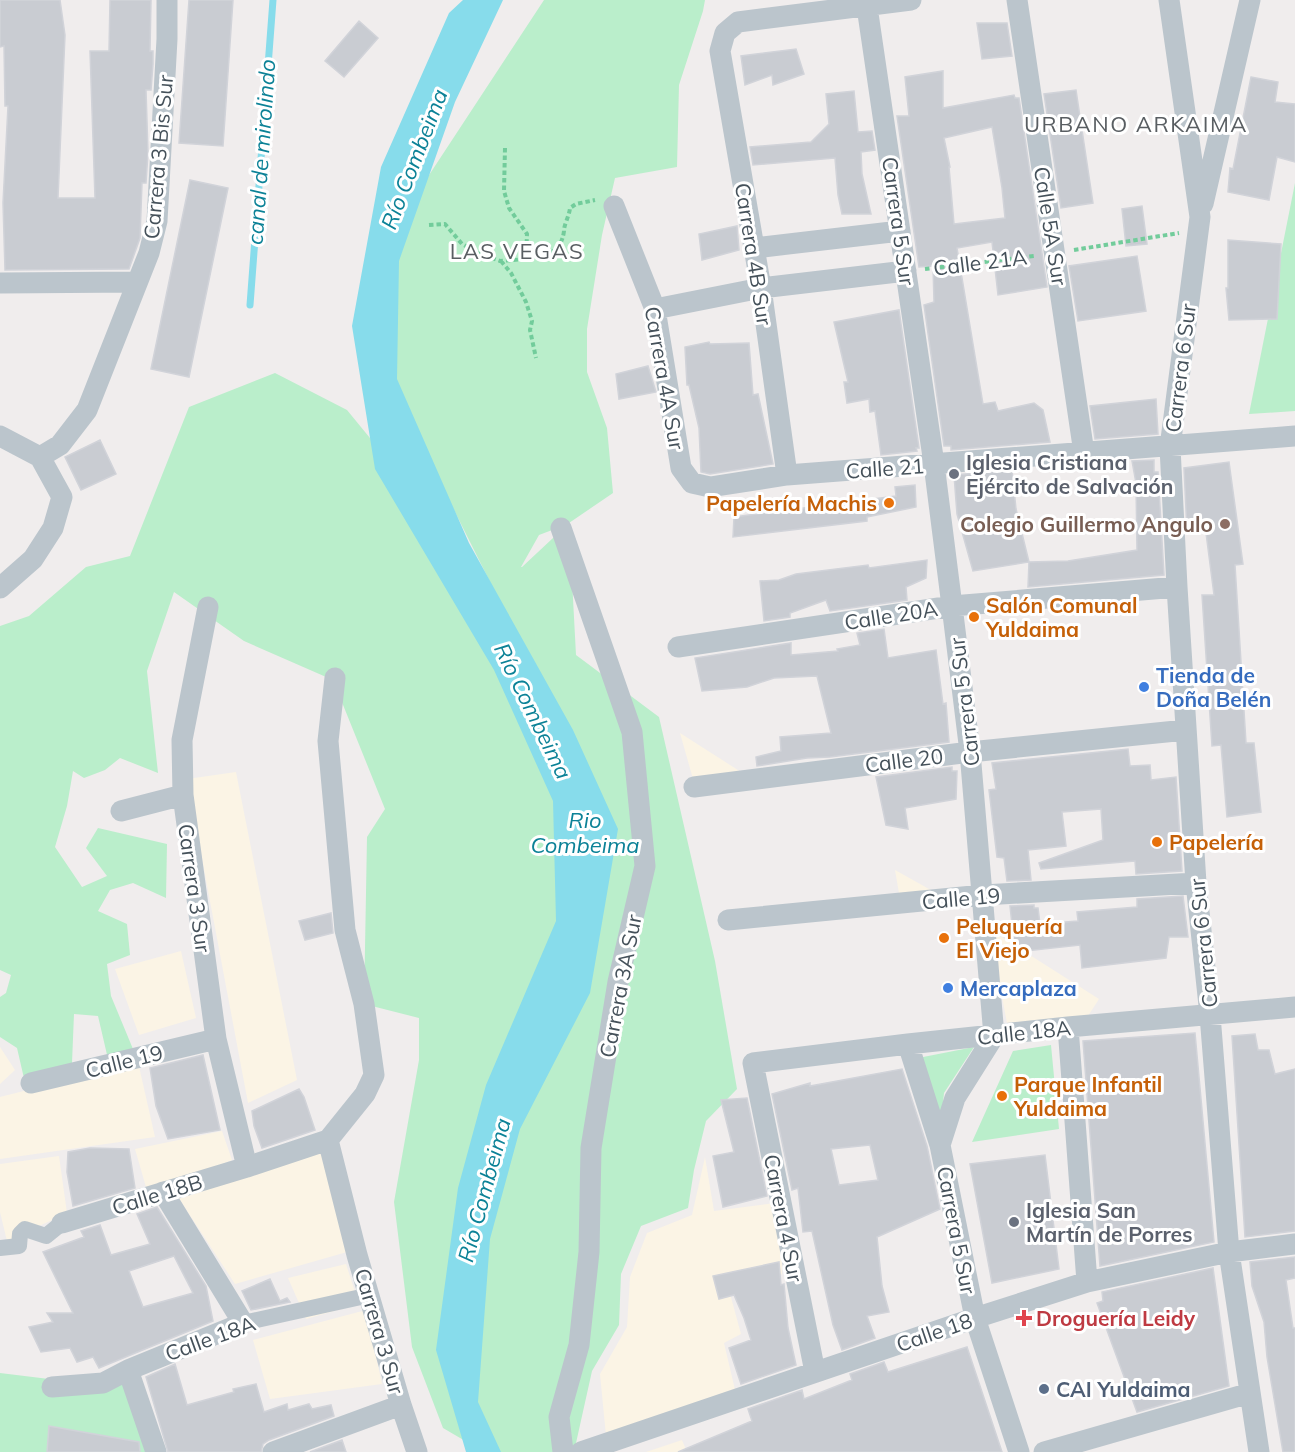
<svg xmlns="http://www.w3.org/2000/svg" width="1295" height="1452" font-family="Mulish,sans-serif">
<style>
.commercial{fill:#fbf4e5}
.green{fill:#baeecb;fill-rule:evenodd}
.water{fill:#87dceb}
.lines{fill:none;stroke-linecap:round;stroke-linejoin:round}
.stream{stroke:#87dceb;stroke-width:7}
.building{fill:#c9ccd2;stroke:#d1d3d9;stroke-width:1.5;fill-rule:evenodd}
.path{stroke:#72cc9b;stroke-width:4;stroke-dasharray:4.5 3;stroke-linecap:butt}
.pedestrian{stroke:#bbc5cc;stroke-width:16}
.minor{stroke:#bbc5cc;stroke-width:21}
.worship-dot{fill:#6b7280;stroke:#fff;stroke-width:2}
.food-dot{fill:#e8710a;stroke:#fff;stroke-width:2}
.education-dot{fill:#8d6e63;stroke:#fff;stroke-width:2}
.shop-dot{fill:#3f7fe0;stroke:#fff;stroke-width:2}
.health-dot{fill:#e0444e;stroke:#fff;stroke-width:2}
.service-dot{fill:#5c6f8a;stroke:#fff;stroke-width:2}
.labels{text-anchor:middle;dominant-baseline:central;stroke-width:6;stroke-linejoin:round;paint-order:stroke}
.street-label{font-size:21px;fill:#45515a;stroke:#fff}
.worship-label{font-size:21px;font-weight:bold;fill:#5b616d;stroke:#fff;text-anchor:start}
.food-label{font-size:21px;font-weight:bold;fill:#c56008;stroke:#fff;text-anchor:start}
.education-label{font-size:21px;font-weight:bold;fill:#785e54;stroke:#fff;text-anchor:end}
.shop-label{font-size:21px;font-weight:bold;fill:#366cbe;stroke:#fff;text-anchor:start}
.health-label{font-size:21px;font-weight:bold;fill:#be3a42;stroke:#fff;text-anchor:start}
.service-label{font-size:21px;font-weight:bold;fill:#4e5e75;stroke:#fff;text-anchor:start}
.neighbourhood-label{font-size:22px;letter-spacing:1.5px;fill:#595e62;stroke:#fff}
.water-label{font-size:22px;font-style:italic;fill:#0c8297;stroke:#fff}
</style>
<rect width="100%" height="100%" fill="#f0eded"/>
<path class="commercial" d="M680,733l61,39 -48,7z
M236,772l61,308 -49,23 -61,-324z
M895,870l43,24 -38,5z
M989,929l110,70 -11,17 -81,7z
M181,951l15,67 -57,17 -24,-66z
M0,1047l15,23 -15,14z
M138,1062l17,75 -155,22v-62z
M222,1131l10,29 -84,34 -13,-45z
M326,1149l21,103 -112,32 -59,-90z
M59,1156l8,57 -60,28 -7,-29v-48z
M705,1157l9,54 68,-9v72l-53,16 12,44 -17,9 12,51 -130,42 -6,-62 27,-47 3,-50 17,-44 45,-18z
M346,1264l13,40 -53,15 -18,-41z
M366,1310l16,74 -112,15 -17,-59z
M682,1440l5,12h-41z"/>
<path class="green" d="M544,0h161l-2,11 -24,74 -2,82 -62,11 -13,57 -15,94v43l20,56 6,65 -44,30 7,132 83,62 56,244 22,128 -31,32 -12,49 -6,38 -47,18 -20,48 -2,51 -27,46 -18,81h-90l-41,-24 -31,-81 -18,-145 25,-142v-42l-55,-14 3,-167 18,-28 -52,-129 -89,-39 -70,-49 -27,79 11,102 -38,-15 -15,12 -21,8 -11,-7 -6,35 -12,41 27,40 25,-11 -21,-28 12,-20 69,16 -1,54 -33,-15 -23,7 -12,21 29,13 3,31 -23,9 4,32 22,53 -25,10 -10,-43 -24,-2 -2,49 -46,24 -9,-39 -17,-11v-40l6,-4 5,-18 -11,-5v-344l29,-10 57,-49 44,-11 59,-149 86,-34 72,37 146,178 -40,-80 -63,-139 1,-136zM568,524l-46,43h-1l18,-32z
M1295,183v228l-46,3z
M1051,1045l8,84 -87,13 41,-91z
M974,1047l-30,46 -4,37 -22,-72z
M0,1373l49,6 75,2 27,71h-151z"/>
<path class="water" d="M463,0h40l-48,102 -56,159 -2,118 72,164 104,187 45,99 -28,164 -70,136 -30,110 -12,163 23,50h-35l-30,-102 22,-162 28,-103 70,-164 -3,-120 -59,-131 -119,-201 -23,-143 29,-159 68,-154z"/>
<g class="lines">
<path class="stream" d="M250,305l23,-305"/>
</g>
<path class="building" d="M0,0h60l5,35 -7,163h37l-5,-147h19l1,-51h41l-1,51h3v13l-2,26h-5l2,63 -2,30h-4l-2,55 -11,31 -124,1 -2,-67 5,-97h-3l-1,-60 -4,1z
M189,0h44l-10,146 -44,-3z
M359,21l19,17 -34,39 -19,-16z
M977,23h30l5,33 -30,3z
M796,49l8,25 -31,11 -1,-10 -27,10 -4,-29z
M943,71v37l71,-13 1,3h4l28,189 -49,8 -6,-53 -35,6 26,156 12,-2 3,9 36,-8 9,7 7,32 -99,8v-4h-7l-20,-141 10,-3 -1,-36 -14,1 -22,-151h12l-4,-39zM992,127l10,61 3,30 -51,6 -5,-57h1l-6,-29z
M1251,77l27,5 -3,20 20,2v58l-18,-5 -8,43 -41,-8 2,-24 3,1z
M1076,90l17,113 -32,5 -17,-114z
M854,91l4,41 14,-1 3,19 -14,2 1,22 9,40h-29l-4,-19 -3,-37 -82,7 -3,-18 61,-5 18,-18 -3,-30z
M190,180l38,8 -39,189 -38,-8z
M1142,206l5,38 -21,2 -4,-37z
M737,226l2,24 -37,10 -3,-26z
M1228,240l53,4 -4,75 -48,1 -3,-32h2z
M1137,256l9,55 -68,10 -9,-55z
M899,310l20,138h-3l1,3 -36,4 -6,-44 -5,1 -1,-13 -22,4 -3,-21h4l-14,-60z
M709,342l1,2 39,-1 4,52 5,-1 15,70 -63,10 -9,-2 -2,-44 -10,-43h-2l-2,-38z
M648,366l8,26 -37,7 -3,-25z
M1156,399l2,35 -63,5 -5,-33z
M100,440l16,34 -35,16 -16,-33z
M1154,460v12h4l6,103 -136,12 1,-25 39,-1 69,-11 -1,-67 -4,-22z
M1229,462l14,102 -8,1 11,178h8l7,69 -34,5 -6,-72 -9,1 -10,-151h12l-8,-62 -19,-2 -3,-63z
M1012,470l4,39 13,53 -56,9 -16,-57 -3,-39z
M915,485l1,22 -49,10v4l-134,16 1,-20 162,-21 -1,-9z
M927,560l-1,18 -20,9 1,13 -77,11 -4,-11 -36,13v4l-26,4 -4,-40 19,-1 17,-6 72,-9 1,3z
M884,629l4,29 48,-8 7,54 3,-1 3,39 -119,15 -23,1 -50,8 -1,-9 25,-6 -1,-14 51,-4 -14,-57 -43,2 -27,9 -45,4 -7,-33 96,-15v12l47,-4 -1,-2 23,-4 -3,-12z
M1128,749l2,17 20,-1 1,15 25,-3 6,94 -46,3 -1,-13 -94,8 -2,-6 64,-23 -2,-31 -39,3 4,34 -38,4 3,30 -24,1 -3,-23 -7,-1 -8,-67 7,-1 -4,-26z
M952,767v4h5l-1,28 -51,9 3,21 -22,-4 -10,-48z
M1183,896l5,41h-19l-3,21 -84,10 -2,-23 -65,7 -5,-46 24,-1v3h4l2,16 38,-3 -1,-9 60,-5v-8z
M331,913l2,20 -28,7 -6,-19z
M1195,1033l19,209 -114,24 -17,-225z
M1255,1034l3,16h11l6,24 20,-5v162l-50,6 -13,-201z
M203,1055l17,75 -52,9 -12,-33 -6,-38z
M902,1069l25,77 13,63 -63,28 5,49 7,26 -22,4 8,22 -33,12 -9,-25 -21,-94 -9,1 -5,-44 -6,2 -20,-96 38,-11v3zM870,1145l8,35 -39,5 -8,-36z
M299,1089l5,8 11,33 -53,18 -8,-22 -2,-15z
M747,1098l20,98 -44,11 -10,-51 21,-4 -13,-52z
M90,1148l39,1 6,39 -62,18 -6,-34 1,-20z
M1045,1155l14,114 -67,14 -22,-119z
M157,1207l49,79 7,35 -114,47 -6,-11 -16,5 -7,-14 -29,4 -12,-25 24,-5 -6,-9h26l-30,-61 41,-15 -3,-6 19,-6 11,30 39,-11 -13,-30zM174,1256l19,37 -50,14 -14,-36z
M1295,1257v21l-9,2 7,48h2v124h-12l-16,-95 -3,-35 -12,-36 -2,-24z
M779,1262l2,23 3,-1 4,44 8,37 -55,19 -12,-36 22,-8 -7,-22 -10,-23 -15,4 -6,-23z
M1213,1268l16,118 -92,26 -40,-109 6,-2 -1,-9z
M270,1279l10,22 7,-3 3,4 -39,8 -9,-19z
M967,1347l35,105h-324l74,-31 -4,-12 54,-19 2,9 48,-19 -2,-6 34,-12 4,10z
M175,1364l12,41 47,-13 -1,-3 23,-5 8,28 23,-8 1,6 21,-6 3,5 19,-4 3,11 -65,24 -6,4 -2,8h-93l-22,-75z
M49,1426l90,16 1,10h-93z
M342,1440l4,12h-36z"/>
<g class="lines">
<path class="path" d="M505,148l-1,43 5,17 18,26 -1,25c20,-4 35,-5 38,-28 0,-7 5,-14 6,-23l6,-4 19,-4
M429,225l16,-1 17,20 16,9 22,8 26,-2
M1074,250l105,-17
M501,261l10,12 15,29 6,19 -2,9 6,28
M925,269l109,-13"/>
<path class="pedestrian" d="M0,1248l19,-2 1,-12 5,-5 21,7 16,-13
M243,1323l127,-28"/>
<path class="minor" d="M866,0l68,464 18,142 18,146 24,284 -39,62 -15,47
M1017,0l67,453
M1169,0l31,217 -30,230 7,140 19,296 14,132 19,237 30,200
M1203,204l47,-204
M614,206l41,103 26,159 11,15 18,4 77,-12 508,-39
M754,248l146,-17
M0,283l137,-1
M655,309l106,-21 145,-17
M0,436l40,21 22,40 -9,31 -20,31 -33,29
M40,457l20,-12 27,-35 62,-157 8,-32 10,-182v-39
M787,475l-26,-187 -41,-237 5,-18 13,-11 173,-22
M561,528l71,204 13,134 -27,116 -27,166 -2,104 -10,93 -20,72 4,35
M208,607l-26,133 1,55 33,244 31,128
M678,647l274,-41 225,-19
M694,787l276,-35 216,-22
M121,811l62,-16
M728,920l255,-25 213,-12
M1068,1027l19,255
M908,1044l32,101 35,173 44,134
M31,1083l185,-44
M328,1140l37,-46 9,-19 -10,-71 -19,-74 -17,-189 7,-63
M328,1140l29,115 44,150 16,47
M62,1223l185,-56 81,-27
M128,1370l28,82
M815,1372l-62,-309 155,-19 160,-17 227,-20
M52,1387l51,-4 25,-13 115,-47 -80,-131
M273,1452l128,-47
M581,1452l394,-134 112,-36 142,-30 66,-8
M1044,1452l206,-59"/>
</g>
<g class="worship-dot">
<circle cx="954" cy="474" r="6"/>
<circle cx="1014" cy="1222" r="6"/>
</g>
<g class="food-dot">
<circle cx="889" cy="503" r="6"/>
<circle cx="974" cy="617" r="6"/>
<circle cx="1157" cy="842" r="6"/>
<circle cx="944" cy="938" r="6"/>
<circle cx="1002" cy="1096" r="6"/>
</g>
<circle class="education-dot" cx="1225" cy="524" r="6"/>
<g class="shop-dot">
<circle cx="1144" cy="687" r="6"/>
<circle cx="948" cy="988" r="6"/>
</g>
<path class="health-dot" d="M1021 1309h6v6h6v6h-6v6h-6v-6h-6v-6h6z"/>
<circle class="service-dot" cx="1044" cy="1389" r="6"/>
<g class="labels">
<g class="street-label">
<text transform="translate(158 157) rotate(-85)">Carrera 3 Bis Sur</text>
<text transform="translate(899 221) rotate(82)">Carrera 5 Sur</text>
<text transform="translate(1051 226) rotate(81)">Calle 5A Sur</text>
<text transform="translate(754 254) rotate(81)">Carrera 4B Sur</text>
<text transform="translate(980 262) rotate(-7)">Calle 21A</text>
<text transform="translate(1180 368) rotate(-83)">Carrera 6 Sur</text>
<text transform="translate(665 378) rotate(80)">Carrera 4A Sur</text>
<text transform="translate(885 468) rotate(-4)">Calle 21</text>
<text transform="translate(891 615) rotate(-9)">Calle 20A</text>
<text transform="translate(964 702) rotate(-97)">Carrera 5 Sur</text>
<text transform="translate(904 760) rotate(-7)">Calle 20</text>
<text transform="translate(195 888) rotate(82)">Carrera 3 Sur</text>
<text transform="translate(961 898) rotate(-5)">Calle 19</text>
<text transform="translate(1203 943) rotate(-96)">Carrera 6 Sur</text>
<text transform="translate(620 986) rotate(-79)">Carrera 3A Sur</text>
<text transform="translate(1024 1032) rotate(-6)">Calle 18A</text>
<text transform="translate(124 1061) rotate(-14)">Calle 19</text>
<text transform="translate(157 1194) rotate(-17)">Calle 18B</text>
<text transform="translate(784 1218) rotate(79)">Carrera 4 Sur</text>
<text transform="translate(957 1230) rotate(79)">Carrera 5 Sur</text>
<text transform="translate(380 1331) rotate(74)">Carrera 3 Sur</text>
<text transform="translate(934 1332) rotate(-19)">Calle 18</text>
<text transform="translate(210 1338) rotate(-20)">Calle 18A</text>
</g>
<g class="worship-label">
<text x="966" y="462">Iglesia Cristiana<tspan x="966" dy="24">Ejército de Salvación</tspan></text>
<text x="1026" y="1210">Iglesia San<tspan x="1026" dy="24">Martín de Porres</tspan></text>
</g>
<g class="food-label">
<text x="877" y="503" text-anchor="end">Papelería Machis</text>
<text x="986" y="605">Salón Comunal<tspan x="986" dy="24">Yuldaima</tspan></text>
<text x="1169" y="842">Papelería</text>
<text x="956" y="926">Peluquería<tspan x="956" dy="24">El Viejo</tspan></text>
<text x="1014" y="1084">Parque Infantil<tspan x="1014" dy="24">Yuldaima</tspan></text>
</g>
<g class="education-label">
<text x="1213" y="524">Colegio Guillermo Angulo</text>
</g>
<g class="shop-label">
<text x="1156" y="675">Tienda de<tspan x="1156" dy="24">Doña Belén</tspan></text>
<text x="960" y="988">Mercaplaza</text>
</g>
<g class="health-label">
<text x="1036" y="1318">Droguería Leidy</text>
</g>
<g class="service-label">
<text x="1056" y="1389">CAI Yuldaima</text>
</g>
<g class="neighbourhood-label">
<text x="1136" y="124">URBANO ARKAIMA</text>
<text x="517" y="251">LAS VEGAS</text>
</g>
<g class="water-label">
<text transform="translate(261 152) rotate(-86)">canal de mirolindo</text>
<text transform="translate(414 159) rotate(-69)">Río Combeima</text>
<text transform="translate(533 711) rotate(64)">Río Combeima</text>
<text x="585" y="820">Rio<tspan x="585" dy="25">Combeima</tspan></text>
<text transform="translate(484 1190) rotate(-75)">Río Combeima</text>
</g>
</g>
</svg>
